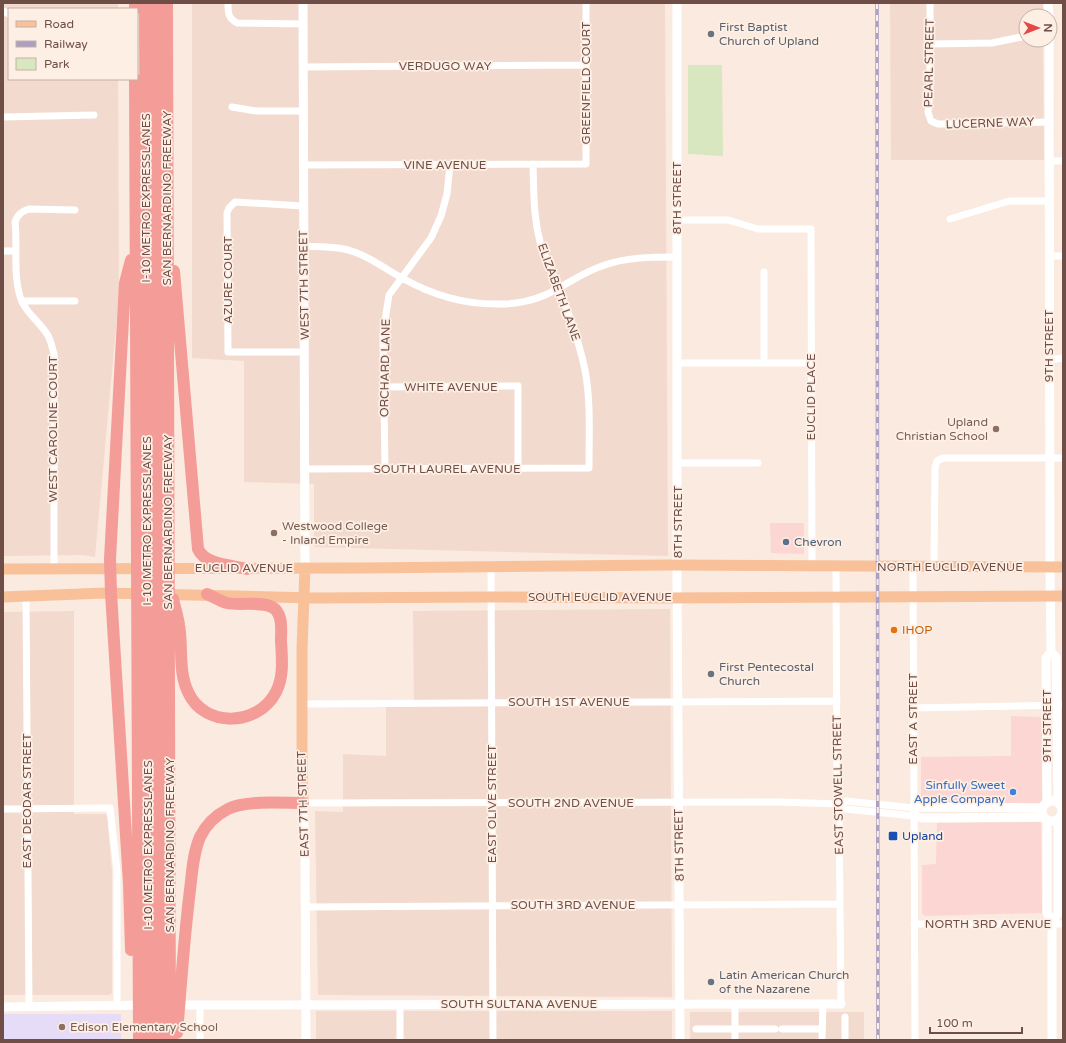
<svg xmlns="http://www.w3.org/2000/svg" width="1066" height="1043" font-family="'Varela Round',sans-serif">
<style>
.residential{fill:#f2dace}
.commercial{fill:#fbd6d3}
.education{fill:#e7dcf7}
.green{fill:#d8e7bf}
.lines{fill:none;stroke-linecap:round;stroke-linejoin:round}
.street{stroke:#fff;stroke-width:7}
.secondary{stroke:#fff;stroke-width:9}
.primary{stroke:#f8c199;stroke-width:11}
.highway{stroke:#f49c97;stroke-width:12}
.rail-casing{stroke:#ab9fc2;stroke-width:3.5}
.rail{stroke:#feefe5;stroke-width:2;stroke-dasharray:6;stroke-linecap:butt}
.worship-dot{fill:#6b7280;stroke:#feefe5;stroke-width:1.5}
.education-dot{fill:#8d6e63;stroke:#feefe5;stroke-width:1.5}
.service-dot{fill:#5c6f8a;stroke:#feefe5;stroke-width:1.5}
.food-dot{fill:#e8710a;stroke:#feefe5;stroke-width:1.5}
.shop-dot{fill:#3f7fe0;stroke:#feefe5;stroke-width:1.5}
.transit-dot{fill:#1a4fb4;stroke:#feefe5;stroke-width:1.5}
.labels{text-anchor:middle;dominant-baseline:central;stroke-width:3.5;stroke-linejoin:round;paint-order:stroke}
.worship-label{font-size:12px;fill:#5b616d;stroke:#feefe5;text-anchor:start}
.street-label{font-size:12px;fill:#704e48;stroke:#feefe5}
.education-label{font-size:12px;fill:#785e54;stroke:#feefe5;text-anchor:start}
.service-label{font-size:12px;fill:#4e5e75;stroke:#feefe5;text-anchor:start}
.food-label{font-size:12px;fill:#c56008;stroke:#feefe5;text-anchor:start}
.shop-label{font-size:12px;fill:#366cbe;stroke:#feefe5;text-anchor:end}
.transit-label{font-size:12px;fill:#164399;stroke:#feefe5;text-anchor:start}
</style>
<rect width="100%" height="100%" fill="#fbeadf"/>
<path class="residential" d="M3,3h115v6h-109v70h109l1,216 -24,262 -11,-2 -81,1z
M192,3h473l3,553 -354,-9v-63l-70,-2v-121l-52,-3z
M890,3h153v13h-17v24h17l1,120h-153z
M670,609l2,388 -354,-2 -3,-184 28,1v-58l43,2v-50l28,1 -1,-96z
M74,611v203h31l2,2 5,56v121l-2,2h-107v-383z
M316,1011h356v29h-356z
M690,1012h174v28h-174z"/>
<path class="commercial" d="M770,523h34v31l-33,-1z
M1011,716l31,1v85l-2,1h-119v-46l90,-1z
M1040,822l1,1 1,90 -117,3 -3,-3v-48l14,-1 1,-41z"/>
<path class="education" d="M3,1014h118v26h-118z"/>
<path class="green" d="M688,65h34l1,91 -35,-2z"/>
<g class="lines">
<path class="street" d="M228,3c0,10 0,15 9,20l66,1
M930,3v89l-2,20 3,9 7,3h5l107,-2
M3,11l6,3
M930,44l62,-1 34,-7
M304,67l281,-2
M232,107l24,4h48
M3,117l91,-2
M1049,161h14
M303,165l283,-1v-161
M303,206l-68,-4 -6,6 -2,5 1,139h77
M950,219l59,-18h40
M677,220h51l30,9h53l1,337
M303,246c18,1 37,0 54,7 16,6 30,17 45,25 30,17 64,27 99,26 15,0 30,-3 44,-9 20,-9 36,-22 57,-29 24,-9 49,-9 75,-9
M3,251h13
M1050,256h13
M764,272v91
M22,301h53
M1049,360l14,-2
M678,363h133
M383,387l135,-1v82
M678,463h80
M305,469l284,-1c0,-32 2,-66 -4,-98 -9,-43 -27,-83 -44,-124 -8,-29 -7,-52 -8,-82
M385,469l-2,-133 3,-22 3,-19 42,-57 10,-22 6,-22 3,-29
M836,566l1,230 2,8 2,200
M913,566l2,474
M934,566l1,-98 2,-7 6,-3h120
M491,568l2,472
M54,569v-215c-2,-7 -3,-14 -7,-20 -8,-12 -19,-20 -25,-32 -10,-25 -4,-54 -7,-80 3,-8 6,-10 14,-13l46,1
M26,596l3,411
M302,704l535,-3
M913,708l150,-3
M303,803l476,-1 60,2 7,-3 68,7
M839,804l6,5 69,7
M3,809l107,-1 7,63v134
M306,907l534,-3
M914,924h149
M400,1004v36
M845,1017v23
M696,1029h79
M782,1029h40
M200,1040v-36
M735,1040v-36
M822,1040l1,-36"/>
<path class="secondary" d="M303,3l2,565
M677,3v580l3,457
M1048,3l1,13
M1049,40l1,527 1,85 5,5 2,146
M1042 811a10 10 0 1 1 20 0a10 10 0 1 1-20 0Z
M303,803l2,48 1,189
M1047,803l-1,-145 5,-6
M914,808l8,-1 121,1
M914,816l8,2 122,-1
M1047,820v93l5,11v116
M1052,924l6,-11v-93
M174,1005l667,-1
M3,1007l141,-2"/>
<path class="primary" d="M3,569l361,-1 305,-3 394,2
M3,597l102,-4 209,5 177,-1 178,1 394,-2
M303,803l-1,-48v-106l3,-81"/>
<path class="highway" d="M135,3v6
M145,3l4,1037
M157,3l3,1037
M167,3l3,1037
M135,79l4,961
M131,260l-6,23 -15,276 1,34 18,291 2,66
M174,271l24,278c7,16 34,16 49,20
M173,599c2,9 5,18 6,26 4,22 -1,46 9,67 16,36 70,35 88,0 8,-15 6,-34 5,-51 0,-10 2,-24 -6,-32 -10,-9 -35,-3 -48,-6 -7,-2 -13,-6 -20,-9
M177,1033c4,-48 7,-95 13,-143 2,-17 3,-37 10,-53 6,-12 16,-22 28,-28 17,-9 55,-6 75,-6"/>
<g class="rail-casing">
<path id="rail" d="M877,3l1,1037"/>
</g>
<use href="#rail" class="rail"/>
</g>
<g class="worship-dot">
<circle cx="711" cy="34" r="4"/>
<circle cx="711" cy="674" r="4"/>
<circle cx="711" cy="982" r="4"/>
</g>
<g class="education-dot">
<circle cx="996" cy="429" r="4"/>
<circle cx="274" cy="533" r="4"/>
<circle cx="62" cy="1027" r="4"/>
</g>
<circle class="service-dot" cx="786" cy="542" r="4"/>
<circle class="food-dot" cx="894" cy="630" r="4"/>
<circle class="shop-dot" cx="1013" cy="792" r="4"/>
<rect class="transit-dot" x="888" y="831" width="10" height="10" rx="2"/>
<g class="labels">
<g class="worship-label">
<text x="719" y="27">First Baptist<tspan x="719" dy="14">Church of Upland</tspan></text>
<text x="719" y="667">First Pentecostal<tspan x="719" dy="14">Church</tspan></text>
<text x="719" y="975">Latin American Church<tspan x="719" dy="14">of the Nazarene</tspan></text>
</g>
<g class="street-label">
<text transform="translate(929 63) rotate(-89)">PEARL STREET</text>
<text x="445" y="66">VERDUGO WAY</text>
<text transform="translate(586 83) rotate(-90)">GREENFIELD COURT</text>
<text transform="translate(990 123) rotate(-2)">LUCERNE WAY</text>
<text x="445" y="165">VINE AVENUE</text>
<text transform="translate(146 198) rotate(-90)">I-10 METRO EXPRESSLANES</text>
<text transform="translate(167 198) rotate(-90)">SAN BERNARDINO FREEWAY</text>
<text transform="translate(677 198) rotate(-90)">8TH STREET</text>
<text transform="translate(228 280) rotate(-90)">AZURE COURT</text>
<text transform="translate(304 285) rotate(-91)">WEST 7TH STREET</text>
<text transform="translate(559 292) rotate(70)">ELIZABETH LANE</text>
<text transform="translate(1049 346) rotate(-90)">9TH STREET</text>
<text transform="translate(385 368) rotate(-89)">ORCHARD LANE</text>
<text x="451" y="387">WHITE AVENUE</text>
<text transform="translate(811 397) rotate(-90)">EUCLID PLACE</text>
<text transform="translate(53 429) rotate(-90)">WEST CAROLINE COURT</text>
<text x="447" y="469">SOUTH LAUREL AVENUE</text>
<text transform="translate(147 521) rotate(-90)">I-10 METRO EXPRESSLANES</text>
<text transform="translate(168 522) rotate(-90)">SAN BERNARDINO FREEWAY</text>
<text transform="translate(678 522) rotate(-90)">8TH STREET</text>
<text x="950" y="567">NORTH EUCLID AVENUE</text>
<text x="244" y="568">EUCLID AVENUE</text>
<text x="600" y="597">SOUTH EUCLID AVENUE</text>
<text x="569" y="702">SOUTH 1ST AVENUE</text>
<text transform="translate(913 719) rotate(-90)">EAST A STREET</text>
<text transform="translate(1047 726) rotate(-90)">9TH STREET</text>
<text transform="translate(838 785) rotate(-91)">EAST STOWELL STREET</text>
<text transform="translate(27 801) rotate(-90)">EAST DEODAR STREET</text>
<text x="571" y="803">SOUTH 2ND AVENUE</text>
<text transform="translate(303 804) rotate(-92)">EAST 7TH STREET</text>
<text transform="translate(492 804) rotate(-90)">EAST OLIVE STREET</text>
<text transform="translate(148 845) rotate(-90)">I-10 METRO EXPRESSLANES</text>
<text transform="translate(170 845) rotate(-90)">SAN BERNARDINO FREEWAY</text>
<text transform="translate(679 845) rotate(-91)">8TH STREET</text>
<text x="573" y="905">SOUTH 3RD AVENUE</text>
<text x="988" y="924">NORTH 3RD AVENUE</text>
<text x="519" y="1004">SOUTH SULTANA AVENUE</text>
</g>
<g class="education-label">
<text x="988" y="422" text-anchor="end">Upland<tspan x="988" dy="14">Christian School</tspan></text>
<text x="282" y="526">Westwood College<tspan x="282" dy="14">- Inland Empire</tspan></text>
<text x="70" y="1027">Edison Elementary School</text>
</g>
<g class="service-label">
<text x="794" y="542">Chevron</text>
</g>
<g class="food-label">
<text x="902" y="630">IHOP</text>
</g>
<g class="shop-label">
<text x="1005" y="785">Sinfully Sweet<tspan x="1005" dy="14">Apple Company</tspan></text>
</g>
<g class="transit-label">
<text x="902" y="836">Upland</text>
</g>
</g>
<rect width="1066" height="1043" fill="none" stroke="#704e48" stroke-width="8"/>
<rect x="8" y="8" width="130" height="72" fill="#feefe5" stroke="#c5afa6"/>
<rect x="16" y="21" width="20" height="6" fill="#f8c199" stroke="#c5afa6"/>
<text x="44" y="28" font-size="12" fill="#704e48">Road</text>
<rect x="16" y="41" width="20" height="6" fill="#ab9fc2" stroke="#c5afa6"/>
<text x="44" y="48" font-size="12" fill="#704e48">Railway</text>
<rect x="16" y="58" width="20" height="12" fill="#d8e7bf" stroke="#c5afa6"/>
<text x="44" y="68" font-size="12" fill="#704e48">Park</text>
<g transform="translate(1038 28) rotate(90)"><circle r="19" fill="#feefe5" stroke="#c5afa6"/>
<path d="M0-3L7 15L0 10L-7 15Z" fill="#e24947"/>
<text y="-6" font-size="11" font-weight="bold" text-anchor="middle" fill="#704e48">N</text>
</g>
<path d="M930 1027v6h92v-6" fill="none" stroke="#704e48" stroke-width="2"/>
<text x="936" y="1027" font-size="12" fill="#704e48" stroke="#feefe5" stroke-width="3" paint-order="stroke">100 m</text>
</svg>
